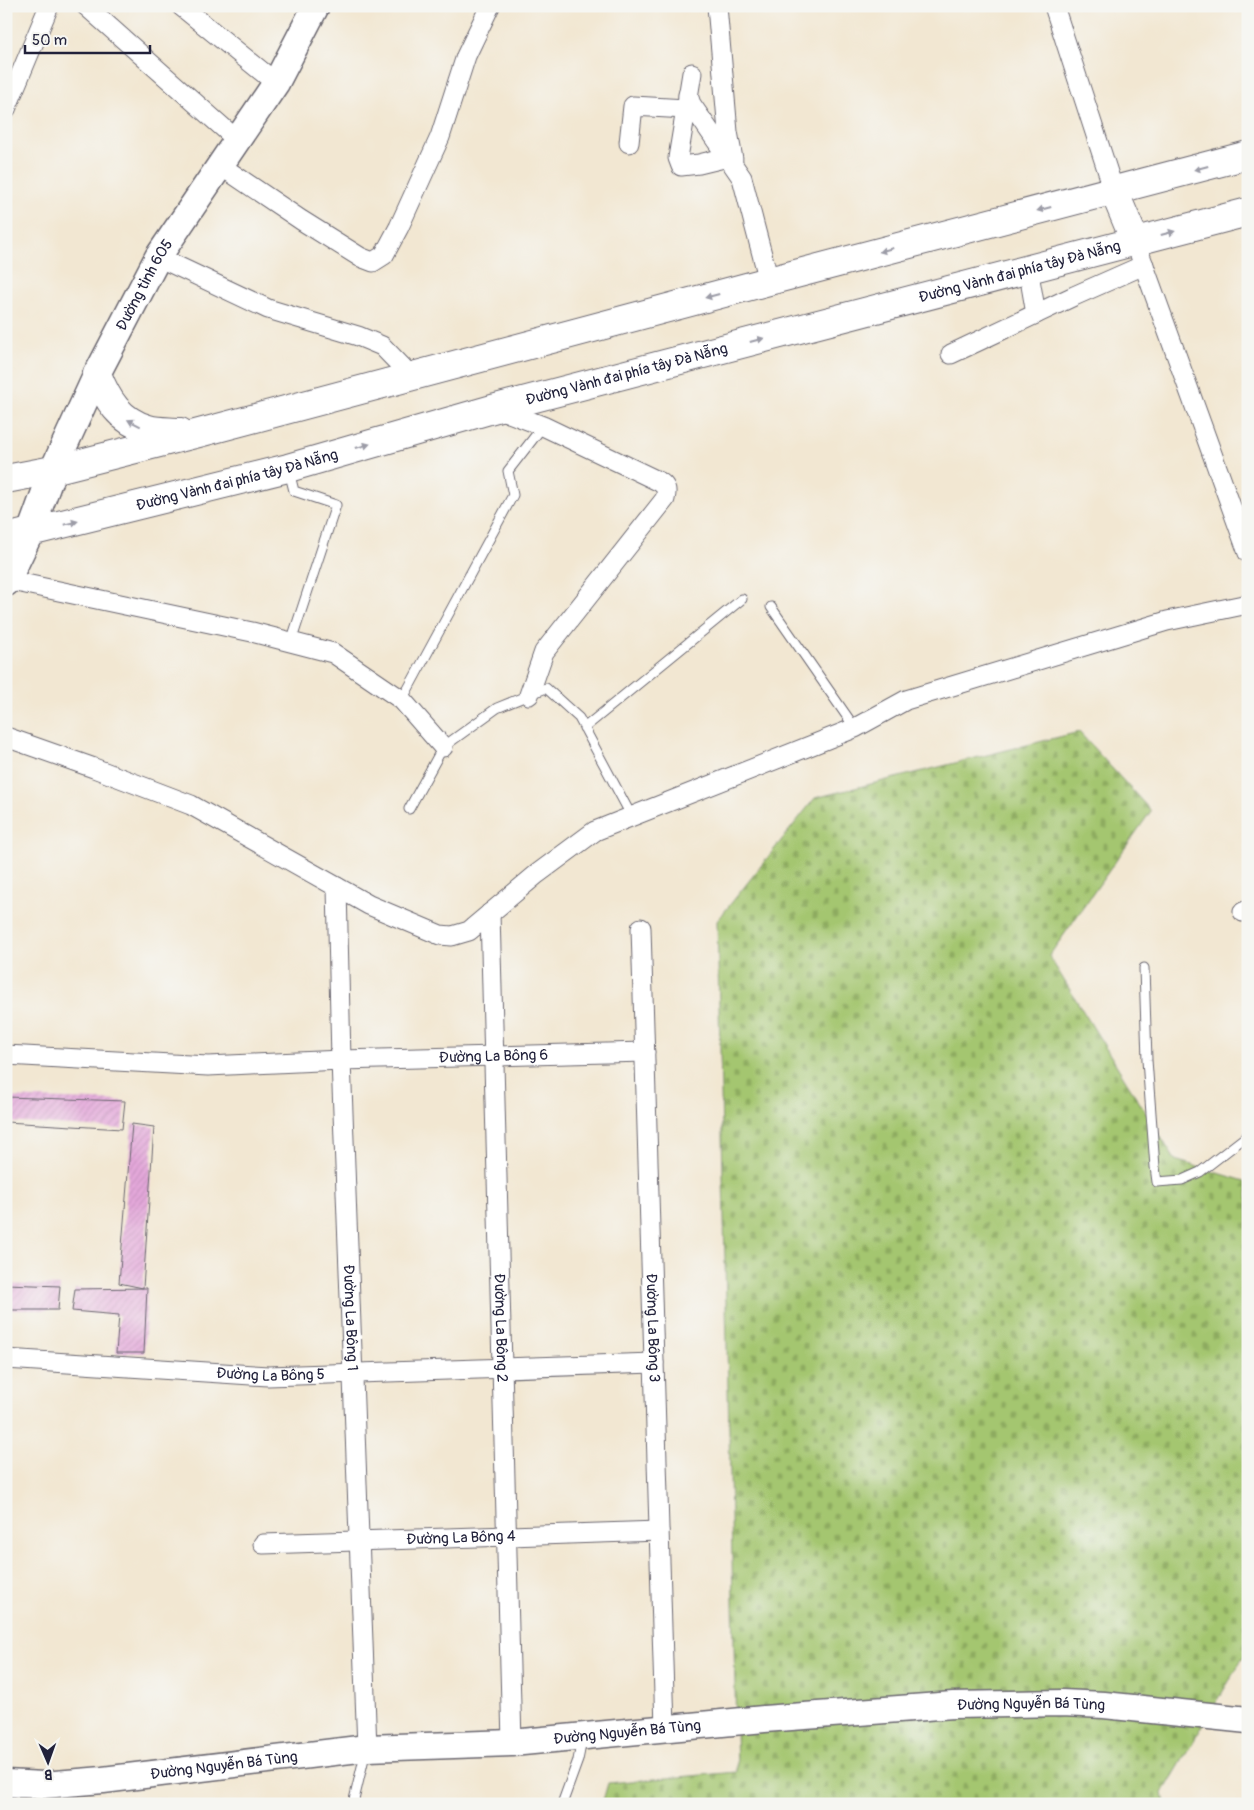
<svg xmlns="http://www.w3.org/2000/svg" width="1254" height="1810" font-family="Pangolin,sans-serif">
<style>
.cemetery{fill:url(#cemetery-stones);stroke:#637455}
.building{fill:url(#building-hatch)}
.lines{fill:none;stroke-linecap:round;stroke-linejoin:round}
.lane-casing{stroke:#6b6770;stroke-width:11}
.street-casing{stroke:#6b6770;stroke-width:21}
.secondary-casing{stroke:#6b6770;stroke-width:29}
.primary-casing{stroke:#6b6770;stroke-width:30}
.lane{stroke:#fff;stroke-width:9}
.street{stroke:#fff;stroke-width:19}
.secondary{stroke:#fff;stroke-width:26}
.primary{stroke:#fff;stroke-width:28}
.oneway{fill:#9c9ca7}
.labels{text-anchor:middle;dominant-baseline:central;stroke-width:4;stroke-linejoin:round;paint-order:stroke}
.street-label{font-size:15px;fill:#22223b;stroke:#f6f6f2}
</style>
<defs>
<pattern id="cemetery-stones" width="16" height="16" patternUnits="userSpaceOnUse" patternTransform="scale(1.25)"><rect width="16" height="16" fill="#a4c66f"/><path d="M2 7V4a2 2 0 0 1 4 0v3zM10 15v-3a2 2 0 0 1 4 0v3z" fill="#8daa61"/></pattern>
<pattern id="building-hatch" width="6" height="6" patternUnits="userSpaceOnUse" patternTransform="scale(1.25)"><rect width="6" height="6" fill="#e4a8da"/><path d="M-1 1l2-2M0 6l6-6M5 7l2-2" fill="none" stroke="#c390bc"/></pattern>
</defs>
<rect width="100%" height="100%" fill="#f6f6f2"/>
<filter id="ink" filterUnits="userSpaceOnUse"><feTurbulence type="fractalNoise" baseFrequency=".02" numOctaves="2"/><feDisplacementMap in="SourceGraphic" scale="10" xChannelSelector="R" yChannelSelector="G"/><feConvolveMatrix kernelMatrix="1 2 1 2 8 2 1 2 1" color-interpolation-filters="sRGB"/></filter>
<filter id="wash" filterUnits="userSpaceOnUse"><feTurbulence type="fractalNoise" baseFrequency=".0096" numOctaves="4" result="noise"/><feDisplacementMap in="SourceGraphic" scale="20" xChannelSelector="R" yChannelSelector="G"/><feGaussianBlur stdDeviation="1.12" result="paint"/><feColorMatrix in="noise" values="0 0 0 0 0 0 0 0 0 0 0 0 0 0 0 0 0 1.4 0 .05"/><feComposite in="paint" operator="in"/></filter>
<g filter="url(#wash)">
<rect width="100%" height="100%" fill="#f2e7d2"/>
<path class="cemetery" d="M1079,732l72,79 -102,145 126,204 73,22v467l-85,144 2,11h-563l6,-21 129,-11 -20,-851 98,-123z"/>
<g id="blocks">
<path class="building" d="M6,1097l119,4 -3,28 -116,-7z
M132,1124l22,3 -11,161 -24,-5z
M6,1284l54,2 -2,24h-52z
M147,1288l-3,65h-28l3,-38 -47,-4 3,-22z"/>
</g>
</g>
<g filter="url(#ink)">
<use href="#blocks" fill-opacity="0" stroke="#6b6770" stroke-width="1"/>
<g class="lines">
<g class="lane-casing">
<path id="lane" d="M289,471l5,20 42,14 -45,137
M771,607l84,121
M402,700l111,-205 -5,-24 35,-45
M584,728l158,-129
M409,809l34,-62 54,-39 49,-20 33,30 53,99
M1144,968l3,92 8,107 2,15 25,-2 18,-8 48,-37
M353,1804l13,-54
M562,1804l16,-44 4,-20"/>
</g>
<g class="street-casing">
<g id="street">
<path d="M86,6l151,134"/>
<path d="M181,6l95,77"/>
<path d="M717,6l11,126 5,27"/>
<path d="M1054,6l60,185"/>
<path d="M692,73l-14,85 3,8 18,-2 29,-7"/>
<path d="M688,95l3,9 51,74 27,103"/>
<path d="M6,109l43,-103"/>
<path d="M629,143l4,-37 53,3"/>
<path d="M221,166l80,54 59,37 13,5 11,-7 15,-28 41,-90 26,-81 24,-50"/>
<path d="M1135,241l113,312"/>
<path d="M158,257l110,52 90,27 24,10 30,31"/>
<path d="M1028,268l8,46"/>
<path d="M951,354l123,-58 70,-31"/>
<path d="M496,408l47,18 117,56c7,5 7,9 5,17l-121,153 -15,43"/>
<path d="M7,580l245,52 81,21 69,47 41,47"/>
<path d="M6,737l88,31 97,37 178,100 71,30 12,1 17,-5 68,-57 58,-43 260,-103 51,-28 261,-79 81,-17"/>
<path id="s1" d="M337,887l4,173 26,688"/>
<path d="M1243,912l5,-2"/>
<path id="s2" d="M490,913l22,830"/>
<path id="s3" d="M641,928l24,800"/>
<path id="s4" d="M6,1055l202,11 133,-6 304,-8"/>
<path id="s5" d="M6,1359l262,17 386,-13"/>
<path id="s6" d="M263,1544l396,-13"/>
</g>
</g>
<g class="secondary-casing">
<g id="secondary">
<path id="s7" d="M6,583l24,-50 23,-63 44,-96 61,-117 118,-174 40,-77"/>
<path id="s8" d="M6,1783l37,2 60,-5 264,-32 145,-5 252,-24 189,-14 109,-2 42,2 144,15"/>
</g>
</g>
<g class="primary-casing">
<g id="primary">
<path d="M1114,191l21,50"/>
<path d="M97,374c10,26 23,47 51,55 10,3 22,2 32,3"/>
<path d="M6,479l47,-9 146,-37 570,-152 479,-126"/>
<path id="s9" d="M6,538l282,-70 208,-60 752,-196"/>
</g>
</g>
<use href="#lane" class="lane"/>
<use href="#street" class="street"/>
<use href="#secondary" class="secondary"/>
<use href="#primary" class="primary"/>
</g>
<defs><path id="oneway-solid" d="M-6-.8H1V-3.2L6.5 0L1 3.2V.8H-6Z" transform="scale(1.25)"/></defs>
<g class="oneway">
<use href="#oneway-solid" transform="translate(1201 168) rotate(165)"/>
<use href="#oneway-solid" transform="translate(1044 209) rotate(165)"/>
<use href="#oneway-solid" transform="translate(1168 233) rotate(-15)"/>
<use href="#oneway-solid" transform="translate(886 250) rotate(165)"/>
<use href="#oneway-solid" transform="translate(712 296) rotate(165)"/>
<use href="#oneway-solid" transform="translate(757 340) rotate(-15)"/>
<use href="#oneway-solid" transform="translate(134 423) rotate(-153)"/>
<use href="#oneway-solid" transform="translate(363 446) rotate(-16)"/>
<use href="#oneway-solid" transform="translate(71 523) rotate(-14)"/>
</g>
</g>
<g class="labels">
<g class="street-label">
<text stroke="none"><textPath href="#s9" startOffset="1048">Đường Vành đai phía tây Đà Nẵng</textPath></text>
<text stroke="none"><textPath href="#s7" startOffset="329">Đường tỉnh 605</textPath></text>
<text stroke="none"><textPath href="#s9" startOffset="642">Đường Vành đai phía tây Đà Nẵng</textPath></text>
<text stroke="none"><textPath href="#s9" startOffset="238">Đường Vành đai phía tây Đà Nẵng</textPath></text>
<text stroke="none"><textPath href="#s4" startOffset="488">Đường La Bông 6</textPath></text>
<text stroke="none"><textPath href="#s1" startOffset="431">Đường La Bông 1</textPath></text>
<text stroke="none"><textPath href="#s2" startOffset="415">Đường La Bông 2</textPath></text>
<text stroke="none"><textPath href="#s3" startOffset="400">Đường La Bông 3</textPath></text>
<text stroke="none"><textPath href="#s5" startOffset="265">Đường La Bông 5</textPath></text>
<text stroke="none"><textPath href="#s6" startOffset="198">Đường La Bông 4</textPath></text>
<text stroke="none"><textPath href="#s8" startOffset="1029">Đường Nguyễn Bá Tùng</textPath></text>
<text stroke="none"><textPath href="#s8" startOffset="624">Đường Nguyễn Bá Tùng</textPath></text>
<text stroke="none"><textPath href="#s8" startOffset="219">Đường Nguyễn Bá Tùng</textPath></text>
</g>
</g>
<rect width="1254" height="1810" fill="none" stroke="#f6f6f2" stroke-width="25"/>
<g transform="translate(48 1762) rotate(178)" stroke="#f6f6f2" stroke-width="4" paint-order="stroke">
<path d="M0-4L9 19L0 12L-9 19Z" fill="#22223b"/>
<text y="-8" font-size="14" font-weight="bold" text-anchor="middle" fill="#22223b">B</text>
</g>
<path d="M25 45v8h125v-8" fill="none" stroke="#22223b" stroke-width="2.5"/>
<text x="32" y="45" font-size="15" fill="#22223b" stroke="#f6f6f2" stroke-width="4" paint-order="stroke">50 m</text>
</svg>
